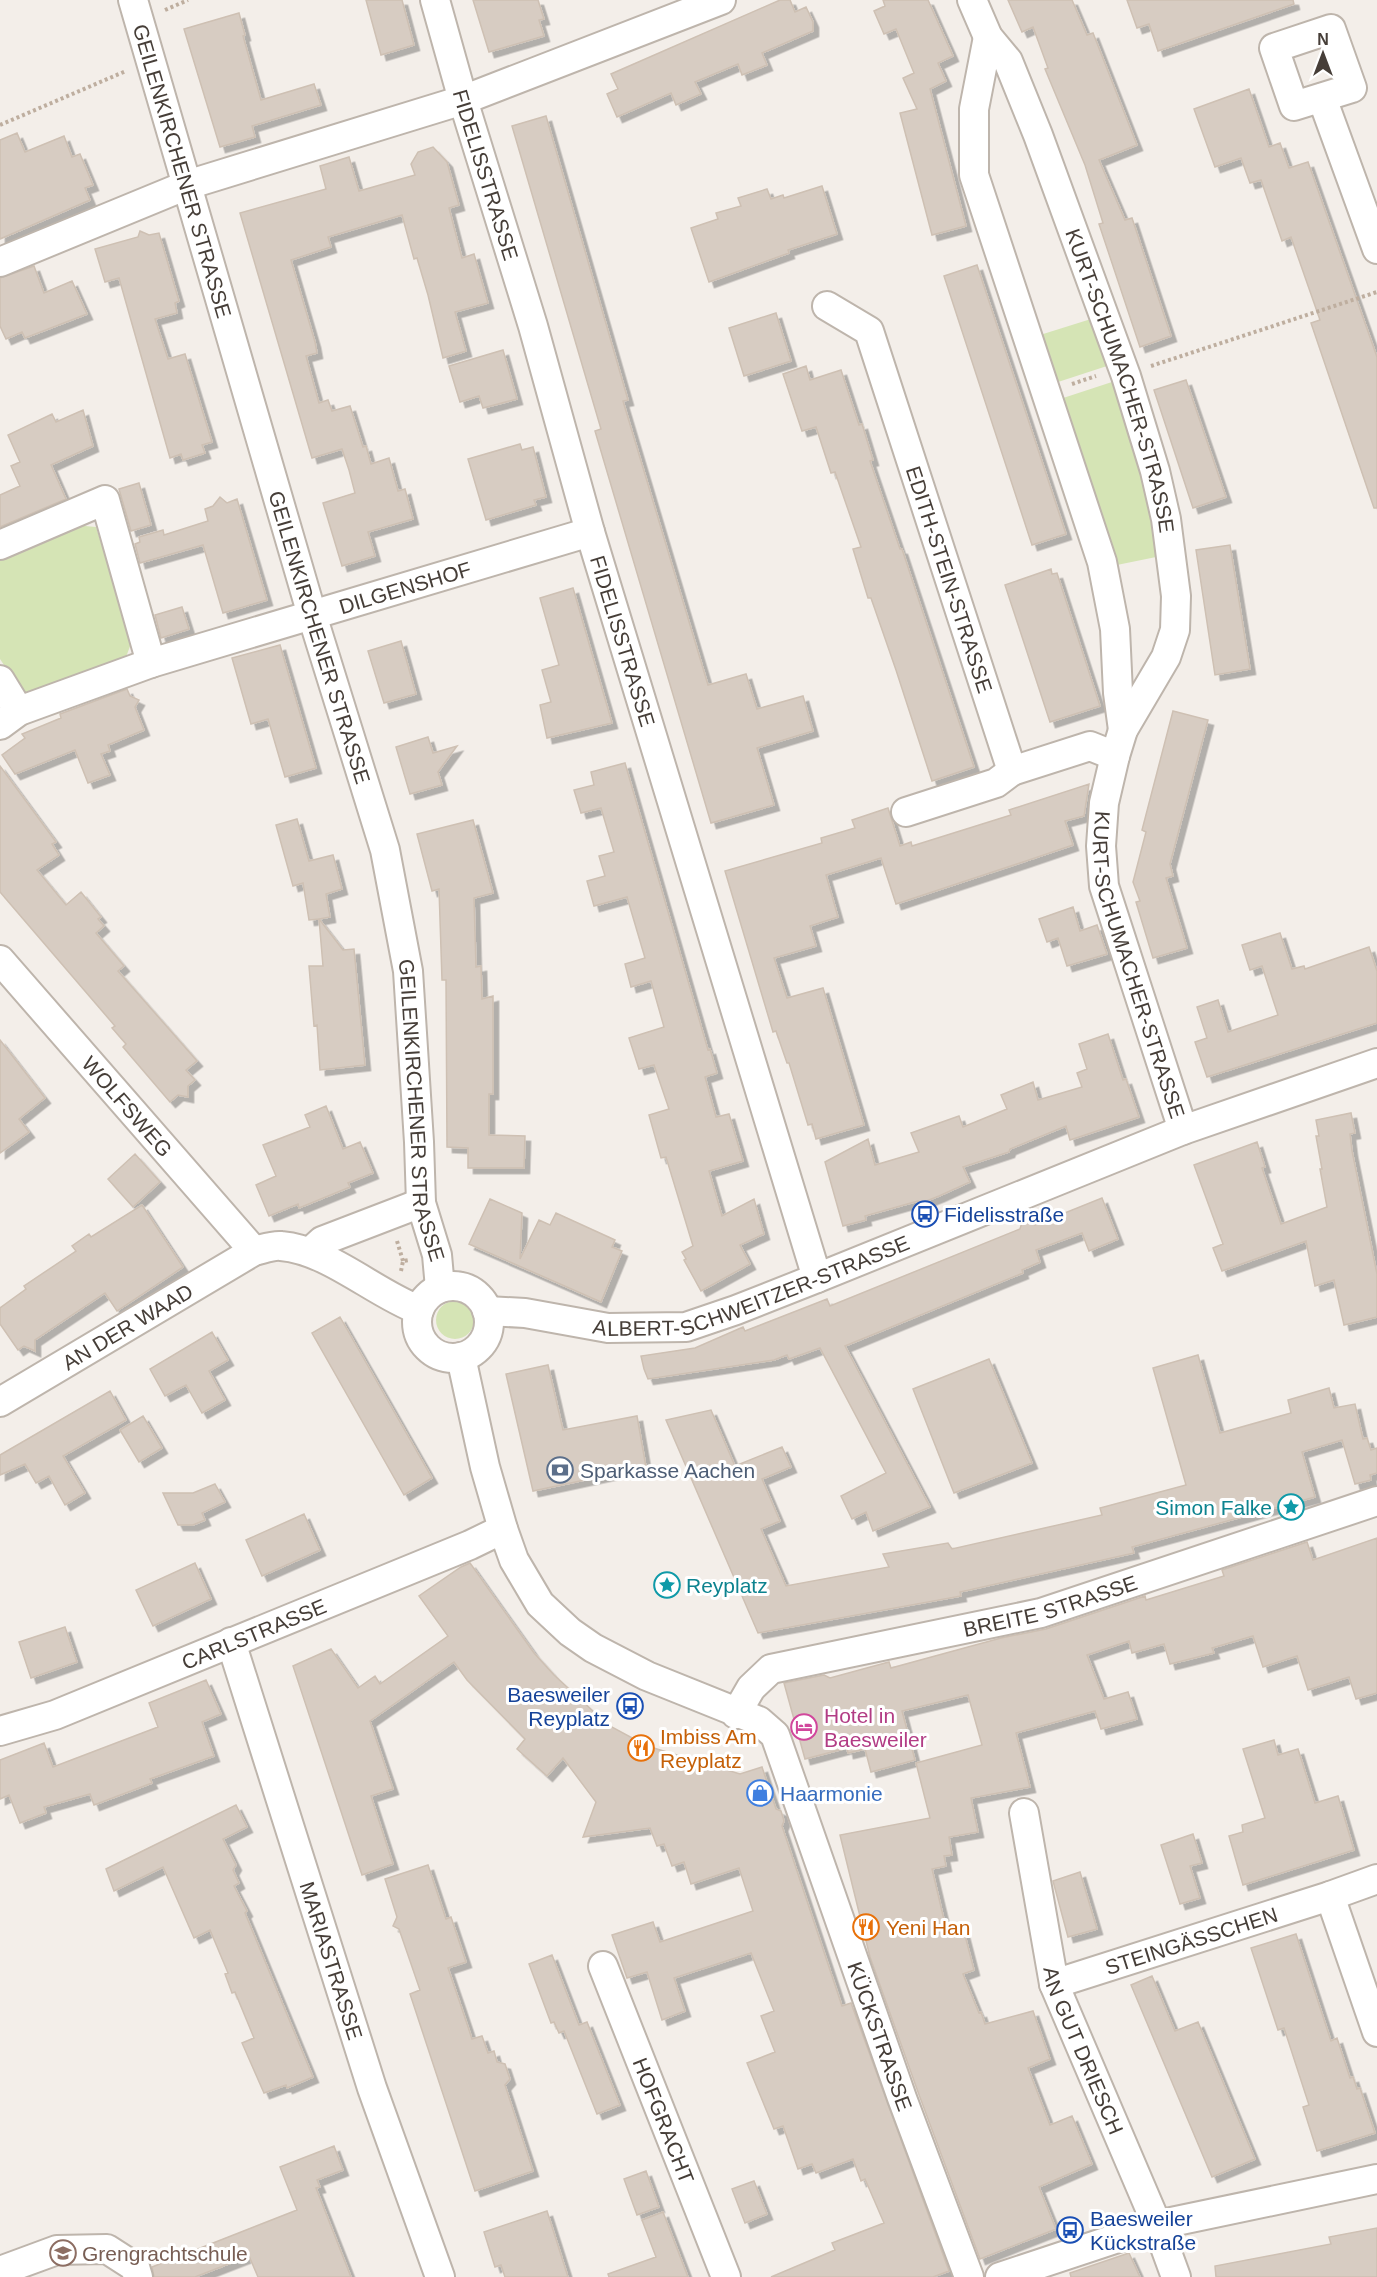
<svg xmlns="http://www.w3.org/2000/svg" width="1377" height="2277" font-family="Arial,sans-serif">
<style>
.green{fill:#d5e4b5}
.building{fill:#d7ccc2;stroke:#cec0b3;stroke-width:1.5;filter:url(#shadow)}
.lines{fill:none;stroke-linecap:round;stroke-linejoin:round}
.minor-casing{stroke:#beb5ac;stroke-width:32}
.path{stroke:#beae9f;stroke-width:4;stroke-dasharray:3 3;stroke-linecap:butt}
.minor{stroke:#fff;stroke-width:28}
.labels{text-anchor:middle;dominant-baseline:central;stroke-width:6;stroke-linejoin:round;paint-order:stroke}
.street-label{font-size:21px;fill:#463e38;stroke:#fff}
.transit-label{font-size:21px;fill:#164399;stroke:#fff;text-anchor:start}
.service-label{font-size:21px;fill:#4e5e75;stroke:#fff;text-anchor:start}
.culture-label{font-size:21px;fill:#0d838f;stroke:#fff;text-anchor:end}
.hotel-label{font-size:21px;fill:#b23c85;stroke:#fff;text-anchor:start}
.food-label{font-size:21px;fill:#c56008;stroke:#fff;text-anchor:start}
.shop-label{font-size:21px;fill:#366cbe;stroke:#fff;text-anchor:start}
.education-label{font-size:21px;fill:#785e54;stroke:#fff;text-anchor:start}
</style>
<defs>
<filter id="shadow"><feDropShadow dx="5.5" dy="5.5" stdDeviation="0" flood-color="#0004"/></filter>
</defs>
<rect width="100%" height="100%" fill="#f3eee9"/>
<path class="green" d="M1091,319l16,47 -52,17 -15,-48z
M1115,381l32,87 14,88 -49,10 -58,-165z
M74,525l22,2 36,114 -6,16 -100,41 -26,-39v-100z
M436 1320a19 19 0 1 1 38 0a19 19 0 1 1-38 0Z"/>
<path class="building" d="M366,0h36l12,45 -33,10z
M473,0h65l6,19 -5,1 5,16 -55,16z
M780,0h10l5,12 11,-5 7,15v9l-51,22 5,12 -25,10 -4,-11 -43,18 6,12 -25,11 -5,-12 -54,24 -10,-23 11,-5 -7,-15z
M883,0h45l25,56 -15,7 8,18 -16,8 36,137 -34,9 -32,-122 17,-4 -14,-31 11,-5 -18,-44 -12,5 -10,-23 11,-5z
M1008,0h64l15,35 6,-2 44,112 -38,15 26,60 7,-2 39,118 -31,11 -41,-123 4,-1 -18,-58 -40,-96 3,-1 -15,-41 -11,5z
M1127,0h166l1,4 -136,47 -9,-27 -12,4z
M239,13l6,22 -2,1 18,64 53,-16 7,21 -69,21 3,11 -35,10 -36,-118z
M1249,89l20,58 11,-4 9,25 19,-6 69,195v151h-3l-63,-185 9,-3 -29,-83 -9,4 -21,-61 -11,3 -9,-25 -26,9 -21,-58z
M546,116l82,284 -5,1 85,284 38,-11 11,35 46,-13 10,35 -56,17 17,57 -63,18 -116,-392 6,-2 -89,-303z
M17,133l8,19 39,-16 8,21 8,-3 13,31 -8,3 5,12 -90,39v-99z
M433,147l14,15 12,43 -10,3 13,50 12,-4 14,49 -33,9 11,39 -23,7 -15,-63 -11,-37 -3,1 -12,-44 -74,22 3,10 -40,13 24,82 2,11 -11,3 13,47 9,-3 4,11 18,-5 13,41 3,-1 5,18 18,-6 9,33 7,-2 8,30 -45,13 7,24 -33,10 -19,-63 32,-10 -6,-23 -7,-21 -30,9 -72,-245 86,-24 -6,-23 29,-9 10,34 56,-16 -4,-11 7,-12z
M822,186l15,48 -49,16 1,3 -80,29 -18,-54 27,-9 -2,-6 25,-7 -3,-8 29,-9 4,10 12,-4 1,3z
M140,231l9,4 10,-2 20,68 -4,2 2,10 -22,6 13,40 17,-5 27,88 -10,3 3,8 -22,7 -2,-6 -11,4 -51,-180 -14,4 -10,-33 43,-12z
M977,265l89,269 -34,11 -88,-269z
M34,266l10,27 28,-12 15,33 -62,24 -3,-6 -16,7 -6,-13v-48z
M776,313l15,48 -47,15 -15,-48z
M503,350l14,49 -34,9 -4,-12 -19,6 -11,-36z
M806,366l4,14 31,-10 18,55 3,-1 11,36 -3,1 30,88h2l72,218 -42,14 -36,-111 -25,-72h-3l-15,-49 8,-2 -26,-75 -4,1 -15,-46 -14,4 -19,-57z
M1186,380l40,117 -33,11 -39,-118z
M83,410l10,36 -42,19 15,34 -66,28v-32l20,-9 -9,-20 9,-4 -12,-27 44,-21 4,8z
M520,444l2,6 11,-3 13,50 -12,3 2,5 -50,15 -18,-61z
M139,483l12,42 -20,6 -12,-42z
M220,497l7,6 10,-4 30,101 -44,13 -20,-68 -63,18 -5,-19 5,-2 -1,-5 24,-7 1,5 44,-14 -3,-12 8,-3z
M1230,545l20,124 -35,6 -19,-125z
M1051,569l1,5 5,-1 43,133 -50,16 -45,-137z
M573,588l39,135 -65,15 -7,-33 11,-3 -9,-32 17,-5 -19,-67z
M182,607l7,22 -28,9 -6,-23z
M401,641l15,53 -32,9 -16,-52z
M280,645l36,123 -31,9 -17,-58 -17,5 -19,-66z
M127,689l3,7 9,4 -4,7 9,23 -36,15 2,6 -9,3 9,21 -22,8 -13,-33 -60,24 -13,-19 23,-17 -3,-4 39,-16 -1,-4z
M1173,711l35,9 -38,144 3,12 -7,2 21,70 -34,10 -17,-56 4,-1 -7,-19 13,-50 -4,-2z
M428,737l5,16 24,-7 -19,26 4,13 -32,9 -14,-47z
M625,763l83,287 2,-1 7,24 -12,4 11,40 13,-3 14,47 -34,10 13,45 32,-17 10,35 -24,11 10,19 -49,27 -17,-31 2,-1 -4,-7 11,-6 -27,-89 -5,1 -12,-43 20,-6 -15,-44 -15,4 -10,-31 35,-11 -13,-46 -20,6 -6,-23 20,-6 -18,-61 -33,9 -7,-25 18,-5 -6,-20 15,-4 -13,-44 -20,5 -7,-23 20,-5 -3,-13z
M0,766l56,76 -4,2 7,11 -22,15 29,35 15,-13 20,25 -3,2 6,7 -8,7 28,33 -6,5 79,90 -11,9 9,10 -7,6v11l-10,-2 -8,7 -47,-55 3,-3 -14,-16 3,-2 -115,-134z
M1089,784l-5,32 -19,5 8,24 -47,16 -130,43 -15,-46 -55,17 12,42 -28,9 6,20 -42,12 13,40 36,-10 41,137 -48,14 -4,-15 -4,1 -19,-62h-2l-11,-32 -3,1 -48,-161 97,-28 -1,-5 34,-10 -3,-8 36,-12 12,38 11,-4 1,4 99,-31 -2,-5z
M297,819l12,42 24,-6 9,34 -16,5 4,23 -11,2 24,31 11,-1 11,116 -45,5 -3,-45 -3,1 -5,-60h14l-4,-47 -10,1 -6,-37 -10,3 -17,-61z
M473,820l20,73 -19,5 2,69 5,-1 1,33 11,-3v98h-4v41l36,1 -1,32h-56v-20l-21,-1 -1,-167h-4l-3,-91 -7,2 -15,-57z
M1073,907l7,24 17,-6 10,29 -40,12 -9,-28 -11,4 -8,-23z
M1280,933l12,36 12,-3 1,3 64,-22 8,24v52l-170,54 -12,-35 12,-4 -10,-31 21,-7 10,32 50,-17 -16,-49 -12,4 -8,-25z
M1108,1034l15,46 3,-1 13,38 -69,23 -4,-14 -56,23 -1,3 -46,15 7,15 -31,14 -20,8 -1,-3 -53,15 1,4 -23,6 -18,-64 43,-23 7,26 44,-13 -8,-19 48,-17 4,11 44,-18 -6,-14 32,-13 5,18 44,-13 -5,-14 10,-4 -8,-25z
M0,1040l45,58 -26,21 10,13 -29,21z
M326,1106l17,43 17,-7 13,31 -25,10 2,4 -51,21 -1,-4 -29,12 -13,-31 20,-9 -13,-31 47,-18 -5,-12z
M1351,1113l4,20 -5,1 2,17 25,123v43l-33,8 -10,-45 -19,6 -9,-45 -84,30 -9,-23 10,-4 -29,-79 63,-23 8,25 -3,1 19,56 46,-17 -7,-38h2l-6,-33h3l-3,-16z
M135,1154l25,28 -27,25 -25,-28z
M1102,1198l16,41 -29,12 -7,-18 -46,17 4,12 -18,8 1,3 -178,73 85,161 -57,24 -7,-19 -14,7 -11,-23 45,-23 -66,-125 -31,11 -2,-4 -13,5 -126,19 -4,-10 -3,-13 54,-8 48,-21 2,4 82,-32 3,7 190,-77 3,-10 12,6z
M490,1199l32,14 -2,46 19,-39 11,5 6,-12 59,27 -3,7 10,4 -21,51 -132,-58z
M142,1205l41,62 -66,44 -12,-18 -70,47v11l-11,-5 -6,4 -18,-26v-16l26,-19 -2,-3 52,-35 -4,-5 17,-12 2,3z
M340,1317l92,161 -28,17 -92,-162z
M212,1332l16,28 -19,11 16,29 -23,13 -16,-28 -21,11 -15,-27z
M1198,1355l22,78 71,-20 -3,-13 41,-12 5,20 21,-4 8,35 4,-1 4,12 6,-2v25l-7,2 1,5 -16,4 -13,-44 -40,12 13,45 -183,50 2,6 -174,39 1,4 -203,37 -92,-213 45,-10 24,56 47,-19 9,20 -29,12 18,42 -19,8 25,57 103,-19 -6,-13 65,-11 4,6 150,-34 -2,-7 86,-23 -33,-117z
M989,1359l43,104 -78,30 -41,-104z
M548,1365l15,65 74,-14 9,51 -113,24 -27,-117z
M110,1391l16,29 -63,36 22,37 -20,12 -16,-29 -13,7 -11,-19 -25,11v-20z
M143,1416l19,32 -23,14 -19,-32z
M215,1484l10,18 -23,11 3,7 -12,5h-15l-15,-32h30z
M304,1514l16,36 -58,26 -16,-36z
M1377,1538v155l-21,6 -7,-22 -41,13 -11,-34 -34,11 -10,-31 -41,12 2,5 -44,11 -6,-20 -32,9 -3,-12 -42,14 17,44 24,-7 9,27 -36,10 -6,-18 -79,22 14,54 -59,11 7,34 -29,5 3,18 -8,1 2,10 -14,3 14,59 16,-4 12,46 -11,4 16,39 2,-1 4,12 48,-13 17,48 -22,9 22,57 22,-9 20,48 -53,23 17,42 -76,30 -62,-167 -48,-135 -30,-122 90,-17 -14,-55 66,-18 -14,-50 -66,16 13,49 -44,12 -6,-23 -17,4 -1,-5 -42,11 -21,-76 40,-8 6,3 59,-16 2,6 110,-30 45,-9 99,-33 1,4 78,-24 -2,-6 85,-28 6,18z
M195,1563l16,36 -58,27 -17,-36z
M470,1563l64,90 20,22 54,50 39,21 93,28 22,-7 14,42 5,2 3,10 -2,5 60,180 9,-3 98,268 -16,6h-162l64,-27 -3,-7 52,-20 -19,-44 -4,2 -8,-22 -37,14 -4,-9 -14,5 -15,-43 -9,3 -27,-66 28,-11 -14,-36 13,-5 -23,-58 -77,25 11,33 -23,9 -15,-48 -20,6 -15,-43 41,-13 7,20 93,-31 -14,-43 -48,16 -7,-22 -12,4 -8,-22 -7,2 -7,-18 -67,9 13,-35 -33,-44 -16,18 -30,-27 8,-10 -58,-59 -13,-18 -84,59 23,68 -22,7 22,68 -31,11 -69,-209 38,-17 27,39 17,-12 5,8 68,-48 -29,-40 42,-29z
M65,1627l12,35 -46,16 -12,-36z
M206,1680l15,34 -19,8 12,34 -64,23 2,4 -58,22 -4,-11 -46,13 2,6 -26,10 -11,-28 -9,4v-39l44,-17 9,24 105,-40 -9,-24z
M1274,1740l4,15 20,-6 17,54 23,-7 16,54 -111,35 -14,-49 14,-4 -1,-7 23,-7 -22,-69z
M236,1805l11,22 -24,12 13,26 -3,5 6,13 -5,3 13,25 -2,2 68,164 -26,11 -1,-3 -22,8 -22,-50 12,-5 -19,-46 -3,1 -7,-19 3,-1 -18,-43 -16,8 -31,-71 -49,24 -8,-22z
M1193,1834l9,29 -12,3 10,32 -20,6 -19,-59z
M428,1865l18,54 5,-2 15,45 -18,6 12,35 12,36 10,-3 6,17 6,-2 3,11 8,2 5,15 -5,6 28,86 -58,20 -65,-197 10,-4 -21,-61 -6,-3 4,-9 -12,-38z
M1080,1872l17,57 -29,8 -15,-56z
M1296,1934l35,107 6,-3 13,40 3,-1 4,12 3,-1 15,45 -58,18 -14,-44 6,-2 -25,-77 -6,2 -27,-82z
M552,1955l27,70 8,-3 33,83 -23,9 -33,-83 -5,2 -5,-11 -3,1 -22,-59z
M1152,1976l23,55 23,-9 57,137 -43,18 -81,-192z
M334,2146l9,24 -26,10 3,7 -4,1 35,89h-93l-9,-21 -54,21h-41l-2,-10 145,-57 -17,-43z
M646,2171l13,36 -22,8 -13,-36z
M754,2181l13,33 -22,9 -13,-34z
M547,2211l21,66h-63l-4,-12 -6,2 -11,-35z
M663,2212l25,65h-79l-1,-3 48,-17 -14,-37z
M1377,2228v49h-161l-1,-11 116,-22 -2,-7z
M1129,2253l11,24h-69l-1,-4z"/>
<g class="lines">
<g class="minor-casing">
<g id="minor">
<path id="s1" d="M133,0l179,615 73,235 23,121 11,171 2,61 16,52 3,33"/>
<path id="s2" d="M435,0l28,100 70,226 57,206 227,746"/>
<path id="s3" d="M972,0l16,37 20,24 30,74 88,241 29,95 11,48 10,77 -1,34 -9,27 -43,73 -8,26 -11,47 -3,43 3,40 79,244"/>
<path d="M1331,29l21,59 -58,18 -20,-58z"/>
<path d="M988,37l-14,72v66l128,387 13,67 3,64 5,37"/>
<path d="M1322,98l55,151"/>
<path d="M0,262l187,-77 276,-85 258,-100"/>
<path id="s4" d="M827,306l42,25 143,440 78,-25 25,10"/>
<path d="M0,545l105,-45 46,163"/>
<path d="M0,680l19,31"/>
<path id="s5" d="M0,725l19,-14 132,-48 439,-131"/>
<path d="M906,812l90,-29 16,-12"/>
<path id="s6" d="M0,960l254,291"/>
<path d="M310,1252l12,-11 99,-38"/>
<circle cx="453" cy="1322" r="36"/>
<path id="s7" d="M487,1311l38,2 83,15 78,-1 50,-17 81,-32 366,-148 194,-67"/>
<path id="s8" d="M461,1357l24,110 18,62 11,31 26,44 30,28 23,16 54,28 112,45 16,14 127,363 67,179"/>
<path id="s9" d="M0,1402l254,-151c9,-2 19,-6 27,-5 48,4 93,47 138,64"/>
<path id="s10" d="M231,1642l141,446 68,189"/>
<path id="s11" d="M736,1714l15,-26 20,-19 270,-56 336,-112"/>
<path id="s12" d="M0,1731l55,-16 415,-170 33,-16"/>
<path id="s13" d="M1024,1813l30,171 103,241 19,52"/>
<path d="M1330,1896l47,136"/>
<path id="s14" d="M603,1966l123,311"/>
<path id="s15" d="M1054,1984l276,-88 47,-17"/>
<path d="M0,2271l57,-21 50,-1 28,18 3,10"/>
<path d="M1000,2277l157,-52 220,-46"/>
</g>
</g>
<path class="path" d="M165,10l23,-10
M0,125l126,-54
M1151,366l226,-74
M1072,384l24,-8
M397,1241l6,20
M401,1271l2,-10 6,-1"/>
<use href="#minor" class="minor"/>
</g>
<defs>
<g id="bus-ring" transform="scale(1.35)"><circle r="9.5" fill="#fff" stroke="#1a4fb4" stroke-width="1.5"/><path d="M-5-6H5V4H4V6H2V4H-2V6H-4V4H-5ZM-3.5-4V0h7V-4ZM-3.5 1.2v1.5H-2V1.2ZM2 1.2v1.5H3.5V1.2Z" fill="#1a4fb4"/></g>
<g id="bank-ring" transform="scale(1.35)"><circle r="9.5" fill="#fff" stroke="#5c6f8a" stroke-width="1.5"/><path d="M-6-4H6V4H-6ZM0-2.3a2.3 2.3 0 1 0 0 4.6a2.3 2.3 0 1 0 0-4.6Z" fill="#5c6f8a"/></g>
<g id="sight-ring" transform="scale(1.35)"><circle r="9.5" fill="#fff" stroke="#0f9aa8" stroke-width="1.5"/><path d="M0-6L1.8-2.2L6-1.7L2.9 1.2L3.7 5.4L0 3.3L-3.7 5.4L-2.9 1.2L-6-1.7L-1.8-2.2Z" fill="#0f9aa8"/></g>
<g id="hotel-ring" transform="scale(1.35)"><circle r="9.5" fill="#fff" stroke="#d1479c" stroke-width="1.5"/><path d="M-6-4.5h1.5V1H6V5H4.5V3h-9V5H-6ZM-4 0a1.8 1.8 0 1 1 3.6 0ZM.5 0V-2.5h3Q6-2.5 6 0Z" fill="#d1479c"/></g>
<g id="restaurant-ring" transform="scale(1.35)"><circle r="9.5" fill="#fff" stroke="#e8710a" stroke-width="1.5"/><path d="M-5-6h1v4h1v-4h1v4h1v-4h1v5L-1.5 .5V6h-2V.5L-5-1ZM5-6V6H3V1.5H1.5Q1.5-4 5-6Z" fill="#e8710a"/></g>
<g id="shop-ring" transform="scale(1.35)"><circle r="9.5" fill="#fff" stroke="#3f7fe0" stroke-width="1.5"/><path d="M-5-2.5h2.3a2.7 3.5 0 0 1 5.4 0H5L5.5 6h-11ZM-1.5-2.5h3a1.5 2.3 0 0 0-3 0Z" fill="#3f7fe0"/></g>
<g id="school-ring" transform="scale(1.35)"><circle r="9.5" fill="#fff" stroke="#8d6e63" stroke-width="1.5"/><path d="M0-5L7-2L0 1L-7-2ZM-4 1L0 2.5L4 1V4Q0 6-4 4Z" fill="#8d6e63"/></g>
</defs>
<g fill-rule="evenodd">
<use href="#bus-ring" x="925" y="1214"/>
<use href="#bank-ring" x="560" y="1470"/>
<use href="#sight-ring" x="1291" y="1507"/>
<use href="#sight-ring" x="667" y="1585"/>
<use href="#bus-ring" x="630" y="1706"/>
<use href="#hotel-ring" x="804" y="1727"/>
<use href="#restaurant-ring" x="641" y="1748"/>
<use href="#shop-ring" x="760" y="1793"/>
<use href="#restaurant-ring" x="866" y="1927"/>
<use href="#bus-ring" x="1070" y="2230"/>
<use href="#school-ring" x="63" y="2253"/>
</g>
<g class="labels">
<g class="street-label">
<text stroke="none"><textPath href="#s1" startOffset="178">GEILENKIRCHENER STRASSE</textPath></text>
<text stroke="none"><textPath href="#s2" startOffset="182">FIDELISSTRASSE</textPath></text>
<text stroke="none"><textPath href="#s3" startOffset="411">KURT-SCHUMACHER-STRASSE</textPath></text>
<text stroke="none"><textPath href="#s4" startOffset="310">EDITH-STEIN-STRASSE</textPath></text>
<text stroke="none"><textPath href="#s5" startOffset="429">DILGENSHOF</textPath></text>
<text stroke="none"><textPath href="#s1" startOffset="664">GEILENKIRCHENER STRASSE</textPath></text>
<text stroke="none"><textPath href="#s2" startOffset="668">FIDELISSTRASSE</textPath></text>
<text stroke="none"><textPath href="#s3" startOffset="1024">KURT-SCHUMACHER-STRASSE</textPath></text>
<text stroke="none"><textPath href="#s6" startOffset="194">WOLFSWEG</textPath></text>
<text stroke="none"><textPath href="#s1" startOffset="1150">GEILENKIRCHENER STRASSE</textPath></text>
<text stroke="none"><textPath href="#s7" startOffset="273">ALBERT-SCHWEITZER-STRASSE</textPath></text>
<text stroke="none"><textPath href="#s9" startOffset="148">AN DER WAAD</textPath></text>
<text stroke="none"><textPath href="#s11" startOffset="344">BREITE STRASSE</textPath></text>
<text stroke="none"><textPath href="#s12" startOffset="272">CARLSTRASSE</textPath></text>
<text stroke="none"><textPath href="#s15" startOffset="144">STEINGÄSSCHEN</textPath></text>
<text stroke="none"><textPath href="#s10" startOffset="334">MARIASTRASSE</textPath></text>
<text stroke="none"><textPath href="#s8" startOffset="852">KÜCKSTRASSE</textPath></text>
<text stroke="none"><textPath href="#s13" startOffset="246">AN GUT DRIESCH</textPath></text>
<text stroke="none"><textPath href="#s14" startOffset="166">HOFGRACHT</textPath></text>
</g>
<g class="transit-label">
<text x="944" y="1214">Fidelisstraße</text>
<text x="610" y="1694" text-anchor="end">Baesweiler<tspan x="610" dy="24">Reyplatz</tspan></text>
<text x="1090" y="2218">Baesweiler<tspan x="1090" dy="24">Kückstraße</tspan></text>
</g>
<g class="service-label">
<text x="580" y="1470">Sparkasse Aachen</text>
</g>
<g class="culture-label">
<text x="1272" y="1507">Simon Falke</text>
<text x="686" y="1585" text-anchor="start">Reyplatz</text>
</g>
<g class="hotel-label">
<text x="824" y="1715">Hotel in<tspan x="824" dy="24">Baesweiler</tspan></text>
</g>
<g class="food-label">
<text x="660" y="1736">Imbiss Am<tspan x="660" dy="24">Reyplatz</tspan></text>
<text x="886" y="1927">Yeni Han</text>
</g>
<g class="shop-label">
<text x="780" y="1793">Haarmonie</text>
</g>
<g class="education-label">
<text x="82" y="2253">Grengrachtschule</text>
</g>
</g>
<g transform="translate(1323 54)" stroke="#ffffff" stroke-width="4.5" paint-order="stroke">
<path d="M0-4.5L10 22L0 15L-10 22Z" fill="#463e38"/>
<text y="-9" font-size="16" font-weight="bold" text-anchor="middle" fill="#463e38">N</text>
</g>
</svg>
